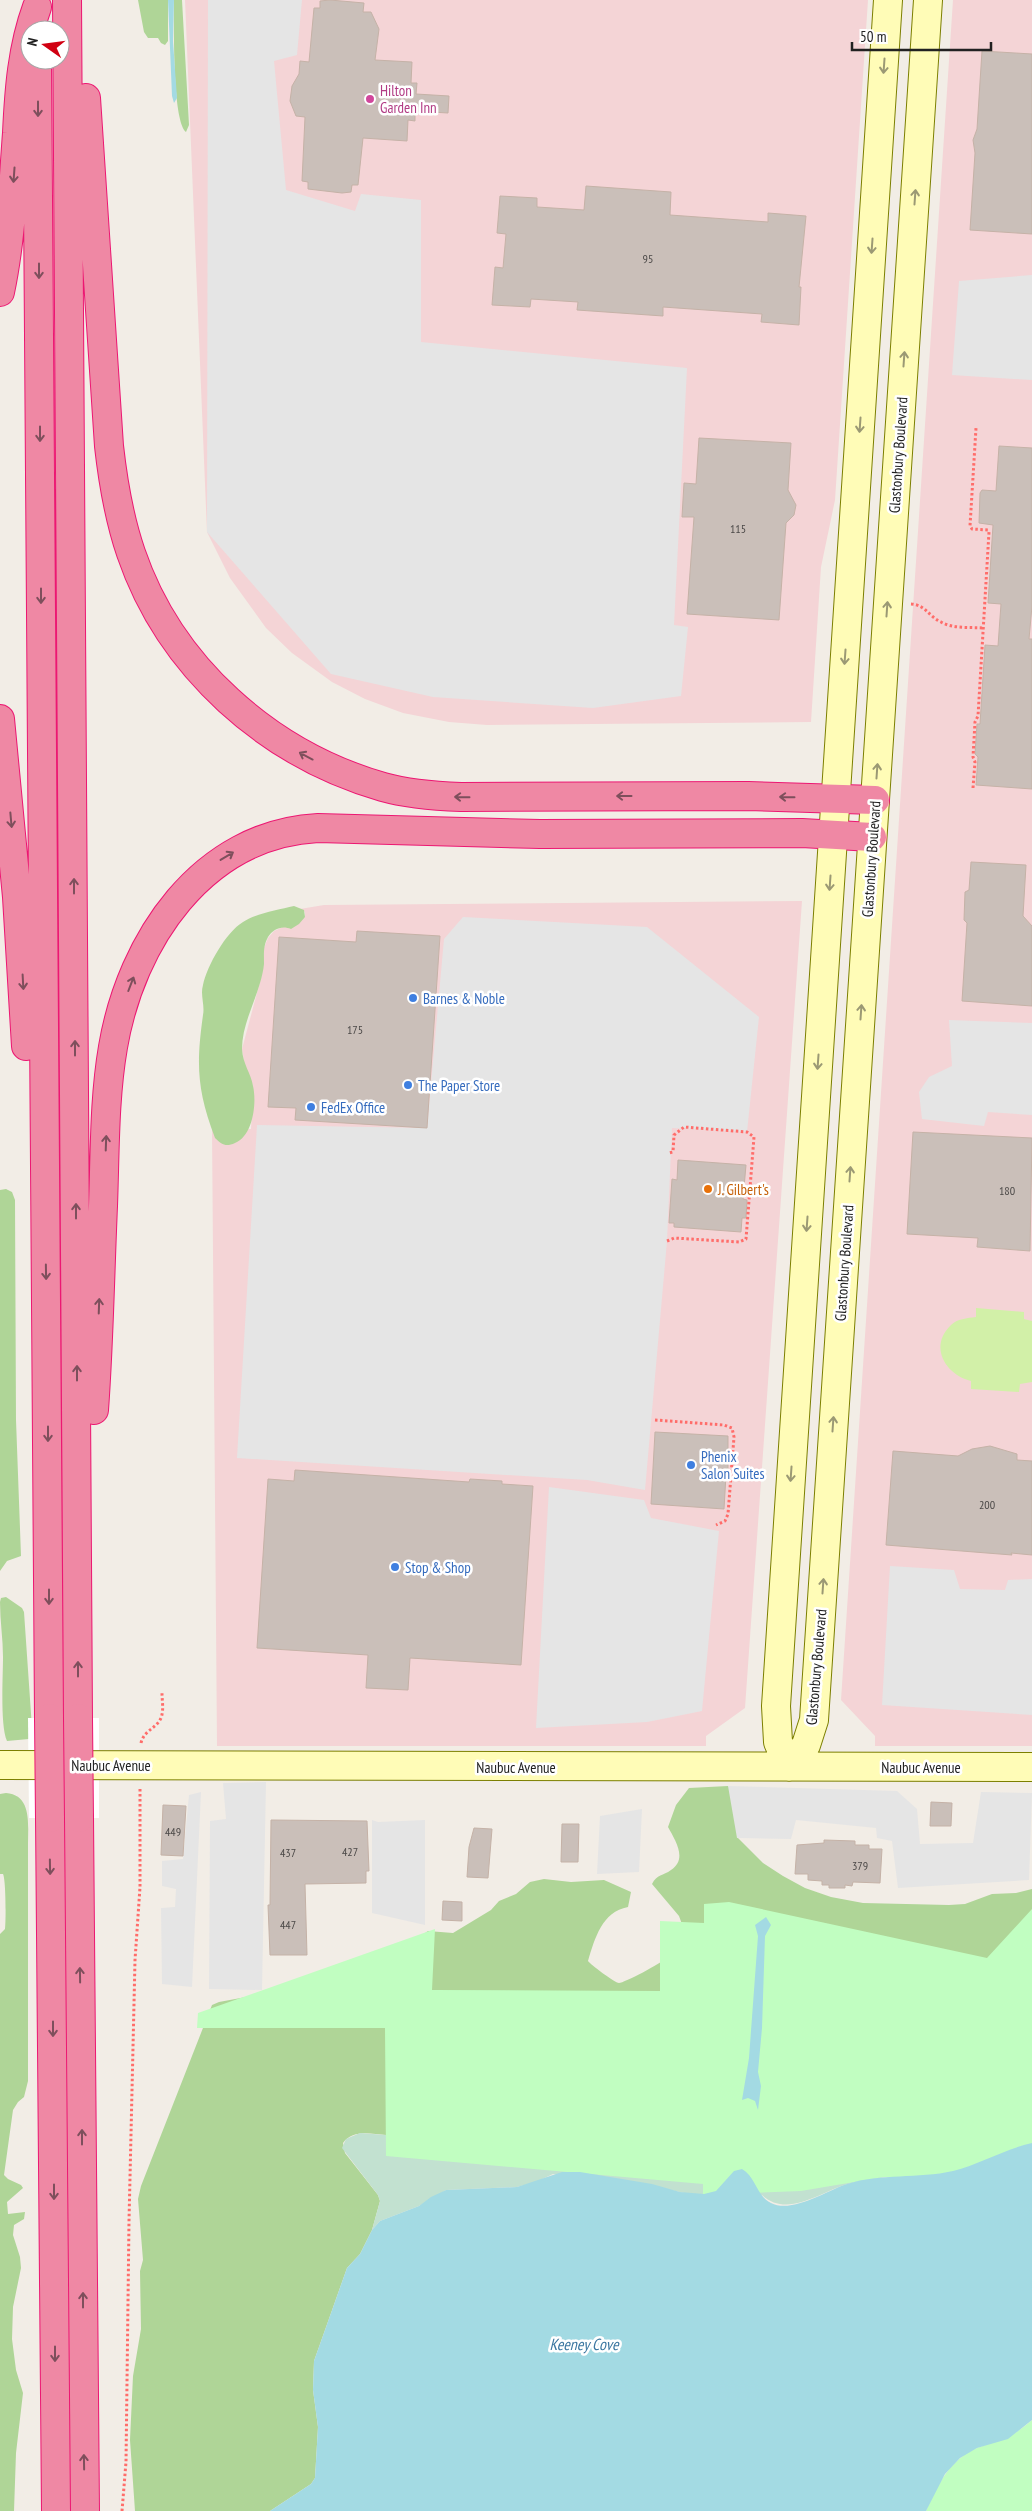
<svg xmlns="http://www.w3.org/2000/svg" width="1032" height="2511" font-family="'PT Sans Narrow',sans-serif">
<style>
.commercial{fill:#f4d4d6}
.grass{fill:#d2f0a8}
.forest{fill:#afd597}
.wetland{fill:#c2e1d0}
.park{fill:#c1fec1}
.parking{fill:#e5e5e5}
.water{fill:#a3dae3}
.pier{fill:#fff}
.building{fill:#cabfb9;stroke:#c5b2a7}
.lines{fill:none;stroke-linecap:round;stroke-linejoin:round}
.secondary-casing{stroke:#7c7f00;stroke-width:30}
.highway-casing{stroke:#ec1772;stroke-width:30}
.path{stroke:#ff6d6a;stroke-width:3;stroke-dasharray:2.5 2.5;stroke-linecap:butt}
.secondary{stroke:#fffcb7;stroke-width:28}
.highway{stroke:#ef88a4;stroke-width:28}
.highway-bridge-casing{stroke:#ec1772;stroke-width:30;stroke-linecap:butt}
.highway-bridge{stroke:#ef88a4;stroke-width:28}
.oneway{stroke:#9b9974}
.oneway2{stroke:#7e4f5c}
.hotel-dot{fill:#d1479c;stroke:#fff;stroke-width:2}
.shop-dot{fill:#3f7fe0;stroke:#fff;stroke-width:2}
.food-dot{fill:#e8710a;stroke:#fff;stroke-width:2}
.labels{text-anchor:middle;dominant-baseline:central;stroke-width:5;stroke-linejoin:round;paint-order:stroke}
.number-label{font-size:12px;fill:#4b4847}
.hotel-label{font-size:15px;fill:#b23c85;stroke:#fff;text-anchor:start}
.street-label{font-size:15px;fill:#212121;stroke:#fff}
.shop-label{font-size:15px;fill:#366cbe;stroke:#fff;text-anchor:start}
.food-label{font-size:15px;fill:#c56008;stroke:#fff;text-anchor:start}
.water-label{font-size:16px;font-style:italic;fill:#3c77a1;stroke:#fff}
</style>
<rect width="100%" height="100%" fill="#f2ede6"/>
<path class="commercial" d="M185,0h683l-33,500 -14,67 -10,155 -324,3 -38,-3 -46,-9 -38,-14 -33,-17 -40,-29 -26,-25 -36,-50 -23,-46z
M953,0h79v1746h-157v-10l-34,-36z
M802,901l-57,807 -39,28v10h-489l-5,-617h39l2,-43 -8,-18 -3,-19 20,-75 1,-24 5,-12 6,-7 31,-14v-5l-5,-3 24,-4z"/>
<path class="grass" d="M976,1308l48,4v7l8,2v61l-12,2 -1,8 -48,-3v-8c-25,-6 -43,-34 -20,-56 6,-6 16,-7 25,-8z"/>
<path class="forest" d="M138,0h30v41l-3,4 -4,-2 -3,-5h-10l-4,-6z
M174,0h8l7,125 -3,7c-14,-11 -12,-111 -12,-132z
M294,906l10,4 1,7 -6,7 -8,5c-9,-4 -18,0 -23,8 -5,9 -4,17 -4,27 -3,29 -22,56 -22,85 1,16 9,24 11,37 4,17 0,50 -18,57 -9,4 -13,2 -20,-5 -18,-48 -19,-73 -12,-123 2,-10 -3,-20 0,-30 4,-19 23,-53 40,-63 14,-9 35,-12 51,-16z
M6,1189l6,3 3,8 1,220 5,136 -14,5 -7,10v-381z
M6,1597l16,11 2,4 8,116 -3,11 -22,2c-7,-16 -4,-64 -4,-84 0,-18 -3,-36 -3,-55l1,-4z
M728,1786l3,3 7,49 25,25 20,13 22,12 26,9 32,6 86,2 16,-1 27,-10 24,-1 16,-4v198l-277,-118 -369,166c-15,-1 -33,-6 -43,8l2,10 33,42 2,6 -8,29 -12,24 -13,14 -33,93 -1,29 5,37 -3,51 -4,6 -41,27h-135l-5,-71 3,-64 8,-47 -1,-58 3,-11 -5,-61 3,-13 71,-181 7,-3 27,-5 155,-47 27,-19 25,2 38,-23 8,-9 17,-7 14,-12 14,-3 27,3 33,-2 27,12 -3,15c-26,5 -33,31 -40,54 2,3 27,22 31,22 5,0 43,-20 47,-25 7,-9 11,-21 17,-31l-4,-11 -27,-32c5,-10 11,-8 19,-14 17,-11 4,-30 -3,-43l8,-22 13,-17z
M6,1793c26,2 22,31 22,51v237l-4,16 -6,5 -5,8 -9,65 4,4 13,6 2,3 -16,14 1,12 17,-2 -1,7 -10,6 -1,10 7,22 1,11 -8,39 -1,32 4,31 7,23 -7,60 -2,58h-14v-577l5,-5c1,-8 1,-49 -2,-55h-3v-80z"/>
<path class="wetland" d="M360,2133l26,2 508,41c-16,2 -31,4 -46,8 -27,7 -60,35 -86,11l-73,-1 -55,-12 -81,-8 -17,8 -19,5 -71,3 -27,16 -39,15 -8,9 8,-29 -2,-6 -36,-47 4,-9z"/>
<path class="park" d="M729,1902l258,56 45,-49v280l-148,-12 -83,14 -98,4v-11l-317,-28 -1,-128h-188l1,-15 237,-84 -3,61 228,1v-70l44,2v-19z
M1032,2420v91h-106c11,-25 24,-52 51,-63 23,-9 34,-9 55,-28z"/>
<path class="parking" d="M208,0h94l-5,55 -23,6 12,129 69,21 6,-17 60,6v142l266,26 -13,257 14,2 -7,69 -88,12 -160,-11 -102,-23 -124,-142z
M1032,275v105l-80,-5 7,-94z
M463,917l184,10 112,90 -12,115 -75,-4 -5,113 -22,249 -58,-10 -350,-22 20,-333 170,3 17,-189z
M949,1020l83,3v92l-44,-3 -4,14 -62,-7 -3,-27 10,-15 23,-11z
M549,1487l95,13 7,18 68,13 -17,180 -55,11 -111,6z
M890,1566l64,4 6,19 45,1 3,-10 24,-1v136l-150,-10z
M266,1782l-4,208 -53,-1 1,-168 16,-2 -3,-36z
M728,1786l169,5 20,18 3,35 53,-1 8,-51 51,1 -3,87 -131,8 -6,-47 -15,-3 -1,-10 -80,-8 -5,19 -54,-1z
M201,1792l-9,195 -30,-3 -1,-76 14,-1 1,-18 -14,-3v-25l21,-2 6,-64z
M642,1809l-3,63 -42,2 3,-58z
M372,1820l6,2 47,-2v105l-53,-12z"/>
<path class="water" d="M168,0h6l-1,41 4,57 -3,5 -2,-7z
M766,1917l5,8 -6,11 -3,92 -4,44 3,14 -3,24 -3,-9 -7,-3 -6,2 7,-42 9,-122 -3,-11z
M1032,2143v277l-24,19 -31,9 -17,10 -15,16 -19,37h-656l41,-27 4,-6 3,-51 -5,-37 1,-29 33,-93 13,-14 12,-24 8,-9 39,-15 12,-9 15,-7 71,-3 45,-15h18l72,12 28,8 24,2 12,-3 18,-20 8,-2c14,8 15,28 29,34 21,11 57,-13 76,-19 34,-11 71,-5 106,-13 27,-7 52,-22 79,-28z"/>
<path class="pier" d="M28,1718h71v100h-70z"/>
<path class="building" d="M330,0l34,3 -1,9h8l8,17 -4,31 37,2 -1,21h6l-1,11 33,2 -1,17 -33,-2v10l-7,-1 -1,21 -44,-3 -5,47h-6l-1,7 -9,1 -34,-4v-7l-6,-1 3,-64 -9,-1 -6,-15 2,-15 7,-12 1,-13 9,1 5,-54h6v-7z
M982,51l50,3v180l-62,-4 5,-77 -2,-13 4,-11z
M586,186l85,6 -1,23 98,7v-9l38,3 -7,71h2l-2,38 -38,-3 1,-8 -99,-7v9l-86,-6 1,-8 -47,-3 -1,8 -38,-2 3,-38 8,1 3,-34 -9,-1 3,-37 37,2v9l47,3z
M699,438l92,5 -3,47 8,15 -2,10 -8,8 -7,97 -92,-6 7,-97h-12l2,-34 12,1z
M999,446l33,2v158l-3,33h3v150l-56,-4 2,-28 -3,-3 2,-30h3l5,-79 13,1 3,-42 -13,-1 5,-78 -14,-2 1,-30 2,-3 14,1z
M971,862l55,3 -3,51 9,10v80l-70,-5 5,-78 -3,-3 1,-28 4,-2z
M357,931l83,5 -13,192 -132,-8 1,-12 -28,-1 11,-170 77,5z
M913,1132l119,6 -2,113 -53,-4 1,-9 -71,-4z
M678,1160l68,5 -3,34 4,1 -1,18h-4l-1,14 -67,-5v-4h-5l3,-44 5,1z
M655,1432l73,4v39h-2l-2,34 -73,-5z
M990,1446l27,8v6l15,1v94l-21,-2 1,2 -126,-10 7,-94 65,5 14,-7z
M295,1470l174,12 1,-3 32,2v3l31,2 -12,179 -111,-7 -2,32 -42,-2 2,-33 -111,-7 11,-169 26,2z
M931,1802l21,1 -1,23h-21z
M163,1805l23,1 -3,50 -22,-1z
M271,1820l96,1 2,50h-3v12l-61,1 2,71h-37l-2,-50h2z
M562,1824h17l-1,38h-17z
M474,1828l18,1 -4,49 -21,-1 2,-30z
M824,1840l31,1v4h14v4h13l-2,34 -27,-1 -1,4 -7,-1v3h-16v-3h-7v-4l-14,-1v-6h-13l2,-29 27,-2z
M443,1901l19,1v19l-20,-1z"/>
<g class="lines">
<g class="secondary-casing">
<path id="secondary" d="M0,1765l1032,2
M789,1767l17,-22 8,-25 114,-1720
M789,1767l-11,-25 -2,-36 112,-1706"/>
</g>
<g class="highway-casing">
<path id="highway" d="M67,0l11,1718
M37,60l12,1658
M86,98l23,348c4,36 10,72 22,107 39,114 137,201 252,234 25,7 52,9 78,10l287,-1 127,4
M0,292c11,-52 13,-106 17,-159 2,-43 5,-85 20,-126
M0,719l17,178 9,149
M94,1410c5,-68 6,-136 9,-204 2,-52 1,-107 10,-159 18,-106 89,-213 205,-219l222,6 262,-1 70,4
M50,1818l6,693
M79,1818l6,693"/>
</g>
<path class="path" d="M911,604c15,1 17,12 30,18 12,7 29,5 43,6
M973,788l2,-26 -2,-5 2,-35 3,-6 11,-184 -1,-2 -16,-1 -2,-3 6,-98
M667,1241l7,-3 65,4 7,-3 8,-102 -7,-5 -63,-5 -10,8 -1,17 -4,1
M655,1420l69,5 8,3 2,9 -6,77 -3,7 -9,4
M141,1743c3,-13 15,-14 20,-25 3,-8 1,-17 1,-25
M122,2511l4,-49 3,-241 6,-261 5,-73v-100"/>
<use href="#secondary" class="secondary"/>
<use href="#highway" class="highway"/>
<g class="highway-bridge-casing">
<path id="highway-bridge" d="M49,1718l1,100
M78,1718l1,100"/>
</g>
<use href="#highway-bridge" class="highway-bridge"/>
</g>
<defs><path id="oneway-shaft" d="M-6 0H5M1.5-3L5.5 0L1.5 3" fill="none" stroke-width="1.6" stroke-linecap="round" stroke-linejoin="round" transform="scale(1.25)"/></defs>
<g class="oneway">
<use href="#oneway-shaft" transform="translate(884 66) rotate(94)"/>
<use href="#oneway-shaft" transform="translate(915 197) rotate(-86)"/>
<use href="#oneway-shaft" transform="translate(872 246) rotate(94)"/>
<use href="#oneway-shaft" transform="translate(904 359) rotate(-86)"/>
<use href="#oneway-shaft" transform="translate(860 425) rotate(94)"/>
<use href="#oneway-shaft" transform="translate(887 609) rotate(-86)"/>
<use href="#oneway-shaft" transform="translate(845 657) rotate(94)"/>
<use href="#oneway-shaft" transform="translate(877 771) rotate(-86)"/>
<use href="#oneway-shaft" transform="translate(830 883) rotate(94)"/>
<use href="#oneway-shaft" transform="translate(861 1012) rotate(-86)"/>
<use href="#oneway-shaft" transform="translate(818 1062) rotate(94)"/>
<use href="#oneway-shaft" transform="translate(850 1174) rotate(-86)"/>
<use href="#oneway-shaft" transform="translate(807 1224) rotate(94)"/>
<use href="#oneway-shaft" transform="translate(833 1424) rotate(-86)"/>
<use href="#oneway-shaft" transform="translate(791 1474) rotate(94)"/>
<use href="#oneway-shaft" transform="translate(823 1586) rotate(-86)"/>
</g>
<g class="oneway2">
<use href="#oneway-shaft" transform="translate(38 109) rotate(90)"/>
<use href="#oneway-shaft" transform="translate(14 175) rotate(94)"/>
<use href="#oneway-shaft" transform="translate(39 271) rotate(90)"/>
<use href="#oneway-shaft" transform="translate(40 434) rotate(90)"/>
<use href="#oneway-shaft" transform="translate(41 596) rotate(90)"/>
<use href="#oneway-shaft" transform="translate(306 756) rotate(-152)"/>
<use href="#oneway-shaft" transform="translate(624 796) rotate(180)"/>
<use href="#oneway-shaft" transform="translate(462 797) rotate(-179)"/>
<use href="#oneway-shaft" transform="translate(787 797) rotate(-179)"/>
<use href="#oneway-shaft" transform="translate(11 820) rotate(85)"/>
<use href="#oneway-shaft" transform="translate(227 856) rotate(-31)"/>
<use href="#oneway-shaft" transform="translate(74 886) rotate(-90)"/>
<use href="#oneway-shaft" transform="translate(23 982) rotate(87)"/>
<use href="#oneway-shaft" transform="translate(131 984) rotate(-69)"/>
<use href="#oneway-shaft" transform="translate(75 1048) rotate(-90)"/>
<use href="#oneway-shaft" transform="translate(106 1143) rotate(-88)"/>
<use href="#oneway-shaft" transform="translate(76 1211) rotate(-90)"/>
<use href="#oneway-shaft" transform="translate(46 1272) rotate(89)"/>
<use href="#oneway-shaft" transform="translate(99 1306) rotate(-88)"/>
<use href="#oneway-shaft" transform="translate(77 1373) rotate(-90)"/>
<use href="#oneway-shaft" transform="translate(48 1434) rotate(90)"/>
<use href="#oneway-shaft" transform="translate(49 1597) rotate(90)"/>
<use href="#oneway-shaft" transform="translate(78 1669) rotate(-90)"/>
<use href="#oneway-shaft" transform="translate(50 1867) rotate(89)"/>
<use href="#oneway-shaft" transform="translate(80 1975) rotate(-91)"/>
<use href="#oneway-shaft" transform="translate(53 2029) rotate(90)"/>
<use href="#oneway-shaft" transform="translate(82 2137) rotate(-90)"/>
<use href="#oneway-shaft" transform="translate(54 2192) rotate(90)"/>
<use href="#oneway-shaft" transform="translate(83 2300) rotate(-90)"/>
<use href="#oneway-shaft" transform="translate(55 2354) rotate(90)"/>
<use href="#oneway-shaft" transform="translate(84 2462) rotate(-91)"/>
</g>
<circle class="hotel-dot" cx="370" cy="99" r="5"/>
<g class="shop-dot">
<circle cx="413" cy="998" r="5"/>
<circle cx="408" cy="1085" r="5"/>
<circle cx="311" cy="1107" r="5"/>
<circle cx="691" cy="1465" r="5"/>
<circle cx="395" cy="1567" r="5"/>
</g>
<circle class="food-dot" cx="708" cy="1189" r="5"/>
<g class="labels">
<g class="number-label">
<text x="648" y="258">95</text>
<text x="738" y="528">115</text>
<text x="355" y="1029">175</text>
<text x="1007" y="1190">180</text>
<text x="987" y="1504">200</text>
<text x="173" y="1831">449</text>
<text x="350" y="1851">427</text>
<text x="288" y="1852">437</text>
<text x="860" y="1865">379</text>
<text x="288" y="1924">447</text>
</g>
<g class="hotel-label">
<text x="380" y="90">Hilton<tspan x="380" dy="17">Garden Inn</tspan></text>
</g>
<g class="street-label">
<text transform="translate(898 455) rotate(-86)">Glastonbury Boulevard</text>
<text transform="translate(871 859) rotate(-86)">Glastonbury Boulevard</text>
<text transform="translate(844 1263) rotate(-86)">Glastonbury Boulevard</text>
<text transform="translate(816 1667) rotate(-85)">Glastonbury Boulevard</text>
<text x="111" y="1765">Naubuc Avenue</text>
<text x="516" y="1767">Naubuc Avenue</text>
<text x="921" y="1767">Naubuc Avenue</text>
</g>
<g class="shop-label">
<text x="423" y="998">Barnes &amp; Noble</text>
<text x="418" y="1085">The Paper Store</text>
<text x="321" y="1107">FedEx Office</text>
<text x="701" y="1456">Phenix<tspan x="701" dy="17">Salon Suites</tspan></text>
<text x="405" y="1567">Stop &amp; Shop</text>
</g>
<g class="food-label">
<text x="718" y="1189">J. Gilbert's</text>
</g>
<g class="water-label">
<text x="584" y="2344">Keeney Cove</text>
</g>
</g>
<g transform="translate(45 45) rotate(284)"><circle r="24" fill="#ffffff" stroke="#a6a6a6"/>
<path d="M0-4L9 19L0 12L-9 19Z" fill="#d10012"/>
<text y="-8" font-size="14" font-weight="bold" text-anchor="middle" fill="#212121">N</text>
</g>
<path d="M852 42v8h139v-8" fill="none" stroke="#212121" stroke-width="2.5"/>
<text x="860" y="42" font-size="15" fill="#212121" stroke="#ffffff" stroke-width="4" paint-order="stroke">50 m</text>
</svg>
